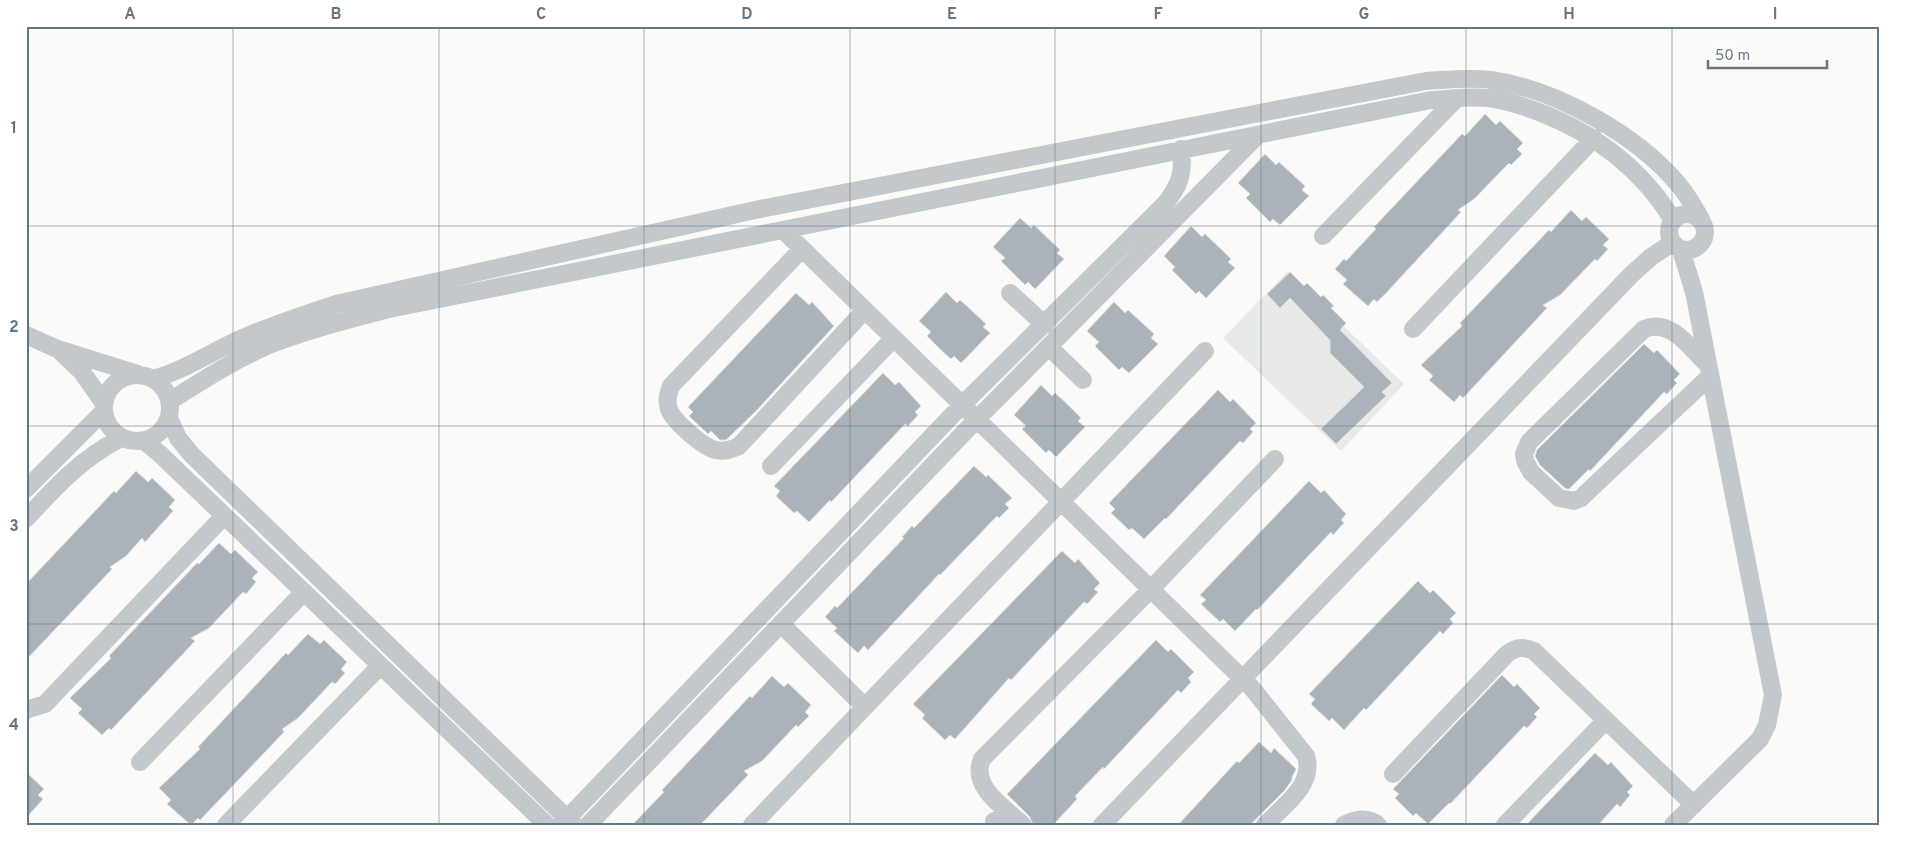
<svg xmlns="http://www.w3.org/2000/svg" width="1905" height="851" font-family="Overpass,sans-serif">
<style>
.built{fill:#e8e9e9}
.building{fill:#aab3b9;stroke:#dcdcda}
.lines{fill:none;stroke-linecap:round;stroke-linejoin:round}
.minor{stroke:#c3c8cc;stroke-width:18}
.grid{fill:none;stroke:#657683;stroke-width:1;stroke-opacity:0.55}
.neatline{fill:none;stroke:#657683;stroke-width:2}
.grid-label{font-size:16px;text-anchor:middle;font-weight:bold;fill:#657683}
</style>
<rect width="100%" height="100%" fill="#fafaf8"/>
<path class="built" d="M1287,272l117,112 -63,67 -118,-113z"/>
<path class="building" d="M1485,114l11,11 4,-4 23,22 -6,6 5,5 -11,11 -2,-2 -35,36 -16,11 3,2 -75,81 -9,9 -3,-3 -6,7 -25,-22 4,-4 -12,-11 9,-10 2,2 30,-32 -2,-2 88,-93 3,2z
M1265,154l11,11 3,-3 26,24 -3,4 7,6 -29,29 -7,-6 -3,3 -24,-24 4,-4 -12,-11z
M1571,210l11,11 4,-4 23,22 -6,6 5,4 -11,12 -2,-2 -35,36 -17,10 4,3 -84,90 -3,-3 -6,7 -25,-22 4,-4 -12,-11 41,-39 -2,-3 89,-93 2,2z
M1020,218l11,10 3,-3 26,25 -3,3 7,6 -29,30 -7,-7 -3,3 -24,-24 4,-3 -12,-11z
M1191,226l11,11 3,-3 20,19 6,6 -3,3 7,6 -29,30 -7,-7 -3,3 -24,-24 3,-3 -11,-11z
M1290,272l14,14 3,-3 14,14 2,-2 11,11 -3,2 15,15 -6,7 52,53 -10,9 4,4 -50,48 -15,-15 43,-42 -34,-34v-13l-40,-42 -10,10 -13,-14z
M946,292l11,11 3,-3 11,10 15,14 -3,3 7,6 -29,30 -7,-7 -3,3 -10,-9 -14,-14 4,-4 -12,-11z
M796,293l13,12 3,-3 22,24 -78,85 -30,29h-6l-9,-9 -3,3 -19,-18 4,-4 -5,-5z
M1114,302l11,11 3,-3 26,24 -3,4 7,6 -29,29 -7,-6 -3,3 -24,-24 4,-4 -12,-11z
M1644,344l10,9 3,-3 23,24 -6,6 3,3 -10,11 -3,-2 -74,79 -1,-2 -20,20h-3l-26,-24 -5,-9 2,-6z
M883,373l12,12 4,-3 22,24 -6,6 3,3 -10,11 -3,-2 -74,78 -1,-2 -21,22 -12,-11 -3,2 -18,-17 4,-5 -6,-5z
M1041,385l11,11 3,-3 12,11 14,14 -3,3 7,6 -29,30 -7,-7 -3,3 -24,-24 4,-3 -12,-11z
M1218,390l12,12 3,-3 23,24 -6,6 3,3 -10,11 -3,-2 -74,78 -1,-1 -21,21 -12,-11 -3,2 -18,-17 4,-4 -6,-6z
M974,466l12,11 2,-2 24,23 -7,6 4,4 -10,10 -2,-2 -57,59 -1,-1 -71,76 -4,-4 -6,7 -24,-22 3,-3 -12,-11 10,-11 2,2 67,-70 -2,-1 10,-11 2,2z
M136,471l12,11 4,-4 23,22 -6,7 4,4 -28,31 -3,-4 -16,18 -16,11 2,2 -86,91v-76l88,-93 2,2z
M1309,481l12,12 3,-3 22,24 -5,6 3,3 -11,12 -2,-3 -74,78 -1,-1 -21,22 -12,-12 -3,3 -19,-18 5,-4 -6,-5z
M219,543l12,11 4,-4 23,22 -6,6 4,4 -10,12 -3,-2 -34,36 -18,10 4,3 -84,89 -2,-2 -7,7 -24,-22 4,-4 -12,-11 41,-40 -2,-2 88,-93 2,1z
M1062,551l13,12 3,-4 22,24 -6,6 4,3 -11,12 -3,-2 -73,78 -2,-2 -54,61 -5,-4 -5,5 -23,-22 3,-3 -12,-11z
M1418,581l12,12 3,-3 23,23 -6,6 3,4 -10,11 -3,-3 -74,79 -2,-2 -20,22 -12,-12 -3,3 -18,-17 4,-5 -6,-5z
M308,634l12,10 4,-4 23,22 -6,7 4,4 -10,11 -3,-2 -34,36 -16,11 2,3 -84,88 -2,-2 -7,7 -24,-21 4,-4 -12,-12 41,-39 -2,-2 88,-94 2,2z
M1156,640l12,12 3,-3 23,23 -6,6 3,4 -10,11 -3,-3 -74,79 -1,-2 -28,29 2,3 -24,26h-20l-3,-8 -23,-23z
M1502,675l12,12 3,-3 23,24 -6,6 3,3 -10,11 -3,-2 -74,78 -1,-1 -21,21 -12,-11 -3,3 -18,-18 4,-4 -6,-5z
M772,676l12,11 4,-4 23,22 -6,7 4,4 -11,11 -2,-2 -34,36 -18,10 4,4 -48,50h-68l32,-33 -2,-2 88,-94 2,2z
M1259,742l12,11 3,-5 22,21 -4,8v3l-8,11 -34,34h-72l59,-64 2,2z
M1595,753l13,12 3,-3 22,24 -6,6 3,3 -10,12 -3,-3 -19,21h-72z
M26,772l18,17 -6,6 5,4 -17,19z"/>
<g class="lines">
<path class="minor" d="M1669 232a18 18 0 1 1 36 0a18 18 0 1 1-36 0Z
M784,231l468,457 54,68c9,29 -23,50 -41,69
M1323,236l134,-138
M802,249l-131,137c-3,8 -5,15 -2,23 4,12 35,39 47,41 9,2 16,-1 23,-4l126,-136
M1010,293l35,32
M1413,329l181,-191
M26,335l29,13 83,26
M1049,347l34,33
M60,351l22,21 21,30
M1707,364c-17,-16 -36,-46 -63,-35l-115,113 -5,12 1,7 6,11 28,26 15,3 7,-3 128,-121
M104 408a33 33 0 1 1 66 0a33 33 0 1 1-66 0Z
M153,379c33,-9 61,-29 92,-42 30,-13 61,-23 91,-33l419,-94 671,-129c21,-1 43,-4 65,-1 64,9 145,54 187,104 9,10 16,23 23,35
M170,401c33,-21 67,-43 104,-58 37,-14 76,-24 115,-34l1042,-209c18,-1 38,-4 57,-2 17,2 35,8 51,14 57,22 102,56 134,108
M169,418l9,20 14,17 382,370
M144,441l16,13 387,371
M771,466l123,-128
M26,489l77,-77
M26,519c29,-32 56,-61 95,-81
M781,624l84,83
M26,710l19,-6 179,-188
M140,762l163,-169
M1393,774l113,-119c9,-8 17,-9 28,-4l160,154
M994,821l4,4
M226,825l154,-159
M561,825l401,-420 203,-201c15,-19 19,-31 16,-55
M588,825l389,-406 281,-284
M752,825l453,-474
M1023,825c-18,-17 -53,-38 -41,-66l169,-170 124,-130
M1102,825l530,-551 19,-17 21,-14
M1344,825c11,-6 23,-8 34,0
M1505,825l101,-105
M1673,825l87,-86 7,-14 6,-30 -79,-403 -13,-42"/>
</g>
<path class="grid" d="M233,26v799M439,26v799M644,26v799M850,26v799M1055,26v799M1261,26v799M1466,26v799M1672,26v799M26,226h1853M26,426h1853M26,624h1853"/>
<rect width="1905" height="851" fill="none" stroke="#ffffff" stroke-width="55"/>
<path d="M1708 60v8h119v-8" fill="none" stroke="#657683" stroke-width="2.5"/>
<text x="1715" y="60" font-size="15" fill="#657683" stroke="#ffffff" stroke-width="4" paint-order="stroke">50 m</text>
<rect x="28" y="28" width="1850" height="796" class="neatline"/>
<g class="grid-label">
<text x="130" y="19">A</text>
<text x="336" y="19">B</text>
<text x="541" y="19">C</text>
<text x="747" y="19">D</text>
<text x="952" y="19">E</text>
<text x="1158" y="19">F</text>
<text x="1364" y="19">G</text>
<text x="1569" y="19">H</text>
<text x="1775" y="19">I</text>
<text x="14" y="133">1</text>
<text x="14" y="332">2</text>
<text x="14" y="531">3</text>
<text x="14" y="730">4</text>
</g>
</svg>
